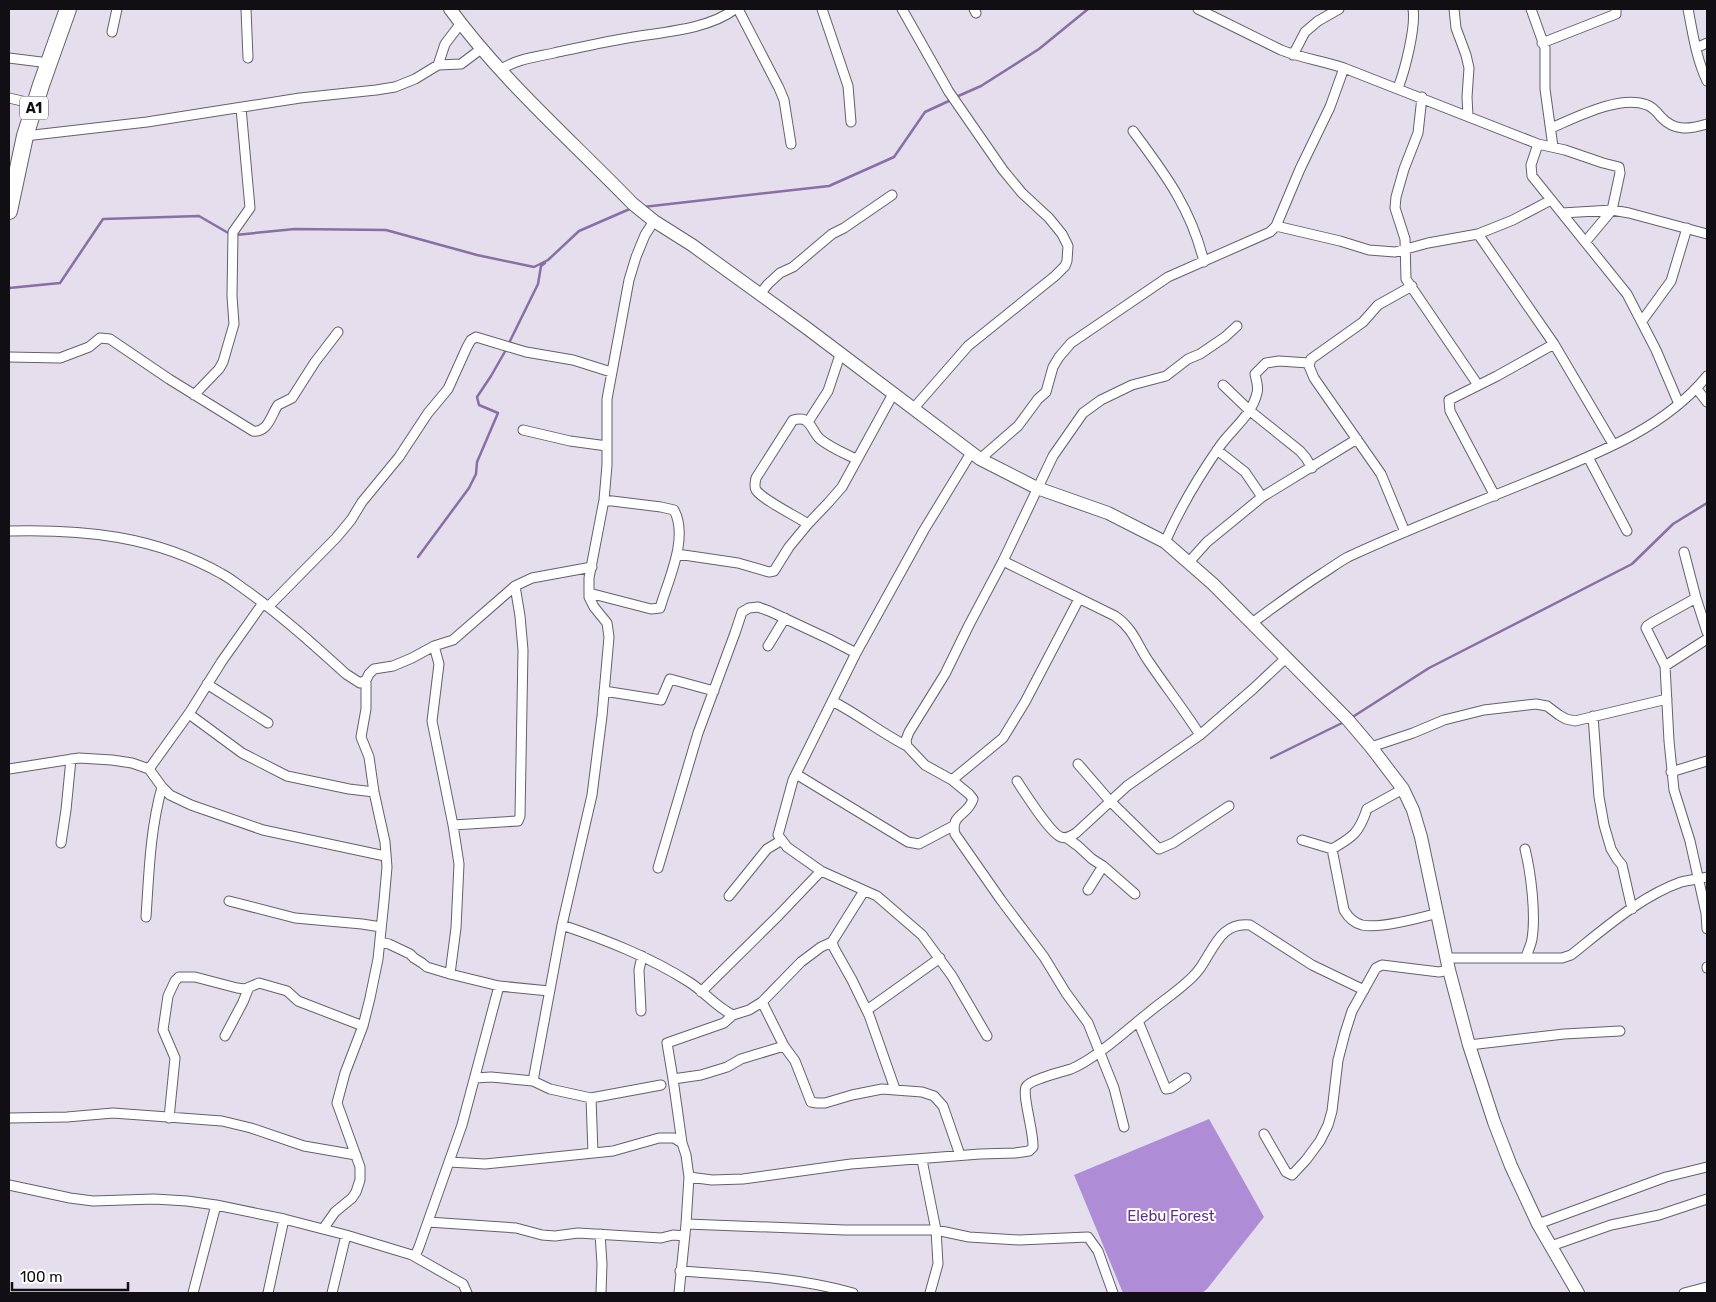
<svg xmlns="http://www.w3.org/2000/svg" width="1716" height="1302" font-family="Rubik,sans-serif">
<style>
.forest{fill:#af8cd6}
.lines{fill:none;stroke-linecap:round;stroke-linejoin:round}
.stream{stroke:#886fa5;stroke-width:2.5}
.street-casing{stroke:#65606c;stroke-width:11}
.secondary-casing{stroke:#65606c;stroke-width:14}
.highway-casing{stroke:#65606c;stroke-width:18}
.street{stroke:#fff;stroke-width:9}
.secondary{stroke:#fff;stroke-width:12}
.highway{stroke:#fff;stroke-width:16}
.labels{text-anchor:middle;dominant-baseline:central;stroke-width:4;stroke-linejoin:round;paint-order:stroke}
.shield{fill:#fff;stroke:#58575a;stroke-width:1}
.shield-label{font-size:14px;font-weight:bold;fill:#110f14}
.park-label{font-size:15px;fill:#5f3189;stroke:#fff}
</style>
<rect width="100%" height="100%" fill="#e4deed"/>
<path class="forest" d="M1209,1119l55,98 -57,72 -5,4h-79l-49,-118z"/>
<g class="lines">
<path class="stream" d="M956,97l25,-11 58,-37 49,-40
M643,207l186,-21 65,-29 31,-45 26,-12
M235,235l60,-6 91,1 91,25 57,12 14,-7 31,-29 53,-23
M9,288l51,-5 43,-64 96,-3 31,18
M509,343l29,-59 3,-18 4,-3
M418,557l51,-69 7,-14 1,-12 21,-49 -19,-8 -2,-8 14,-21 16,-28
M1351,718l78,-50 203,-104 41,-40 34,-21
M1271,758l73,-36"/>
<g class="street-casing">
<path id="street" d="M246,9l2,49
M738,9l41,79 5,12 7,44
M822,9l26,77 3,36
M902,9l47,83 54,78 19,23 27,25 13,16 6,12 -1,15 -2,5 -10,10 -87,70 -55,63
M974,9l2,4
M1198,9l83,41c20,8 42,11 63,18l194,76 27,6 38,13 16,4 1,6 -8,37 -26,31
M1454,9l2,19 10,27 3,13 -2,29 1,19
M1531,9l14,39v41l8,58
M1688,9c5,25 8,49 19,72
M112,32l5,-23
M1542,43l74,-29v-5
M1696,48l11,-5
M1293,55l12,-23 13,-11 21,-12
M9,58l40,5
M438,65l7,-21 16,-21
M500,70c16,-11 36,-13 54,-17 23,-5 45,-10 68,-14 35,-7 84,-8 113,-30
M1398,88c7,-18 18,-61 15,-79
M1422,97l-4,36 -14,36 -8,28 -1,11 10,31 1,40 72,106
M9,98l26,6
M1551,128c24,-10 69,-34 96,-23 6,2 10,7 14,12 14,15 29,12 46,7
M1133,131c32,43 58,77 71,131
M25,136l122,-14 153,-24 76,-8 19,-3 20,-8 23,-14 23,-1 20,-15
M1538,144l-7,21 1,11 95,118 29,56 23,54
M1562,213l50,-3 17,3 78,21
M1276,226l64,15 29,9 26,2 33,-9 50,-9 35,-14 38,-20
M1478,234l76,110 59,100
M760,294l8,-10 12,-11 13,-6 39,-33 12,-6 48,-33
M1642,321l29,-40 16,-53
M9,357l51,1 29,-11 11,-9 10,1 59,40 84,52c15,2 18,-16 25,-26l14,-7 23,-36 23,-30
M1223,385l26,25 51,41 6,7 6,10
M1697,389l10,13
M194,395l25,-26 4,-7 11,-38 -2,-28 1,-64 17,-24 -9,-100
M808,422l20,-31 12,-36
M523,430l47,11 37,5
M1217,450l28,22 17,25
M971,453l-47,77 -68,123 -63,127 -15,55 9,12 34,24 56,25 45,39 30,41 35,60
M1588,457l39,74
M980,459l38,-33 20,-27 8,-7 7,-25 6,-10 12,-14 97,-66 102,-45 6,-6 24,-57 30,-62 14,-39
M1495,496l-45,-85 -1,-11 48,-24 57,-32
M808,524c-12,-8 -45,-24 -52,-34 -2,-4 -1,-8 0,-12l37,-58c4,-1 8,-2 12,0 7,4 9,14 15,19 11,9 24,14 36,20
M9,531c75,-2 146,5 213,43 8,4 16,11 25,17 35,25 67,54 99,83l14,9 6,-3 3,-6 5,-5 19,-3 19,-8 22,-12 19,-6 62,-54 17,-8 60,-11
M1405,532l-24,-58 -67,-96 -5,-12 2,-7 52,-37 15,-17 34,-19
M1165,542c15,-34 34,-66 55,-96 12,-17 32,-31 37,-53 2,-6 -1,-13 -2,-19l11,-11 13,-2 30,2
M1684,552l12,46 11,34
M677,554l61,9 31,9 5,-1 15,-24 19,-23 20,-21 14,-16 51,-93
M1003,561l112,55c19,13 22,29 34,46 17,25 35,48 51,73
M1189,562l18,-20 55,-45 95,-58
M589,593l62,16 9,-1c8,-28 29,-70 14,-98l-13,-3 -57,-7
M1696,598l-43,24 -6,4 -1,2 19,38 4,75 5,49 16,51 16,72 1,16
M268,607l68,-69 15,-18 11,-18 37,-45 29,-44 20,-24 19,-42 4,-7 5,-3 50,15 47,8 38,12
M1252,623c23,-17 46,-34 71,-50 8,-5 16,-11 25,-16 60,-28 121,-51 182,-76 63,-26 133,-51 177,-105
M434,646l5,18 -7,57 21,104 6,39 -3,64 -6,46
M768,646l17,-28
M1665,666l42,-27
M207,684l61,39
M604,691l57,9 9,-21 44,12
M832,701c26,13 49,32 75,45
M189,714l53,39 45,23 62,13 25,3
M1593,716l6,81 5,28 7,24 6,10 5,6 10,44
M1371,747l42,-14 31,-13 40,-10 52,-6 11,2 12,9 7,4 9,2 92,-22
M1078,764l32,37 49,48 14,-6 56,-37
M9,769l70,-11 33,2 20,3 17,6 13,18 8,8 21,10 72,25 122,26
M149,769l41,-57 32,-51 41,-58
M1671,772l36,-11
M796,774l112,68 11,2 34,-18
M952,780l51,-42 22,-36 54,-103
M1017,781c8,12 33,52 44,56 6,2 10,-1 15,-4l51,-47 73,-51 53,-46 33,-31
M453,825l65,-4 2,-5 3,-166 -3,-34 -5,-30
M1067,838l11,8 14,13 11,7 32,28
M1302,840l30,9c21,-12 27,-16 35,-40l36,-20
M61,843l5,-33 5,-51
M1332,849l12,61c4,7 10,13 18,15 18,4 58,-7 76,-12
M1525,849c6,24 11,66 7,90 -1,6 -4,12 -6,18
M658,868l40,-135 37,-100 7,-21 7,-4 9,-1 11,4 60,28 27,14
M1088,890l15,-24
M864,891l-32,51 2,6 18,32 17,35 26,74
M729,896l38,-47 15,-9
M229,901l66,17 67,6 19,3
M146,917c3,-44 4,-87 16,-130
M562,925c44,15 88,32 127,57 16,10 27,25 44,33
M380,942l9,2 21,10 4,4 8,5 5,4 23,7 49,12 50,5
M1447,958h115l9,-3c33,-26 70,-59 110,-73 8,-2 18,-3 26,-5
M1707,967v1
M701,992l77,-76 43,-45
M762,1002l22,44 11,15 16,41 6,1h8l27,-8 30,-6 40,3 12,4 9,10 17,49
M867,1010l73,-52
M641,1011l-2,-41 3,-14
M1138,1021l28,68 5,-1 15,-10
M225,1036l18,-34 6,-15
M1469,1045l95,-11 56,-3
M475,1078l16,-1 42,4 17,8 41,9 70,-13
M673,1079l28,-4 26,-8 14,-8 43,-13
M533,1081l29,-156 30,-130 10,-79 7,-79 -2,-14 -13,-16 -5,-10v-19l15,-78 3,-35v-66l22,-119 7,-23 9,-22 9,-14
M591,1098l2,55
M9,1118l58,-1 46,-4 109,8 29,7 53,18 52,9
M169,1118l6,-60 -12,-28 5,-34 7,-15 4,-4h16l42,11 8,1 14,-6 28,8 11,10 65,25
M1124,1127l-10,-39 -26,-65 -22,-30 -22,-36 -43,-57 -46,-66c-5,-20 13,-18 18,-35l-4,-5 -17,-14 -27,-15 -18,-19 -1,-6 3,-8 36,-58 24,-49 34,-64 50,-105 30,-43 18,-13 31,-15 34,-9 22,-17 12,-5 25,-17 12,-11
M1264,1134l22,38 6,3 14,-15 14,-19 8,-16 4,-14 6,-51 7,-27 7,-22 24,-43 6,-3 57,7 10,-2
M682,1143l-9,-64 -6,-36 57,-20 9,-8 16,-5 13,-8 39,-40 20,-15 11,-5
M922,1160l14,70 2,34 -8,29
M449,1162l36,2 128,-13 46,-13h15l8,5 4,12 3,22 -3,47 -7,69
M689,1177l23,3 31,-1 108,-15 129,-10 35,-1 14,-2 4,-4c1,-14 -11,-52 -7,-60 3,-7 35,-15 45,-18 23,-9 57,-40 77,-56 12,-10 27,-20 39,-31 6,-5 13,-13 17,-20 12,-19 20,-40 46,-37l62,40 52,25
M9,1185l61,13 23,3 61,-2 33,2 29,4 68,14 62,16 66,20 51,29 4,9
M428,1222l88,6 26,7 13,1 23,-3 83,5 12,-3 12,1
M686,1224l159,6h91l33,7 50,3 69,-3 10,14 15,42
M1538,1224l128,-47 41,-10
M323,1229l12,-17 17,-14 4,-6 4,-12v-13l-23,-64 8,-30 18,-47 7,-28 8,-39 6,-58 3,-34 -2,-25 -11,-50 -5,-35 -8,-20 5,-28v-29
M600,1234l2,30 -1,29
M1551,1246l60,-21 48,-10 48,-16
M412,1255l4,-1 3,-7 43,-122 37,-139
M680,1271c58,4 117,6 173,22
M193,1293l23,-88
M268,1293l16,-74
M332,1293l14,-58
M1684,1293l23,-6"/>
</g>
<g class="secondary-casing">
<path id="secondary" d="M450,9c53,72 121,131 183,195l21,17 38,24 116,84 172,130 57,29 71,25 57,29 48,42 135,136 23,27 32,42 10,21 8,27 28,133 20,75 25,77 17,44 27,58 40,69"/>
</g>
<g class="highway-casing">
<path id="highway" d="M9,211l16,-75 16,-51 27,-76"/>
</g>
<use href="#street" class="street"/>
<use href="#secondary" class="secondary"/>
<use href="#highway" class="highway"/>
</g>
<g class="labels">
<rect class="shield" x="20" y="96.5" width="28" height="23" rx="4"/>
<g class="shield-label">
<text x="34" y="108">A1</text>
</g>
<g class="park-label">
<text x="1171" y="1216">Elebu Forest</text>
</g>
</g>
<rect width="1716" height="1302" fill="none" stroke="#110f14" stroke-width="20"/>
<path d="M12 1282v8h116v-8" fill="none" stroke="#110f14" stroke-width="2.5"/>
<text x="20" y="1282" font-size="15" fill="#110f14" stroke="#ffffff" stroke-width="4" paint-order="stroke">100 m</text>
</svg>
